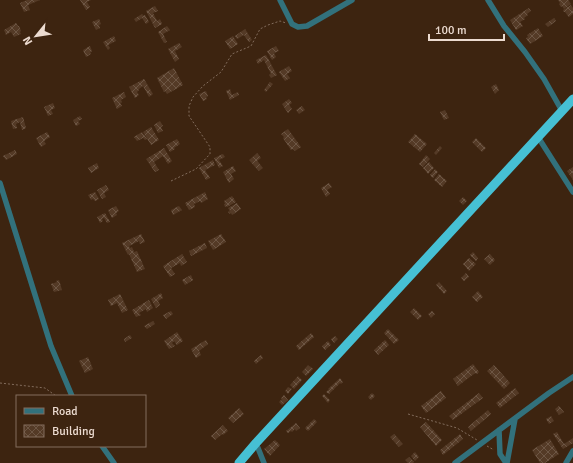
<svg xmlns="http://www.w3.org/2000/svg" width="573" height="463" font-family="Signika,sans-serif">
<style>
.building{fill:url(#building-cross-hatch)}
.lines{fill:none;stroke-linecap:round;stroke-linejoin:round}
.path{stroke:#826c5c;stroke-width:1;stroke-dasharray:2 2;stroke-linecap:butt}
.minor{stroke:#32717c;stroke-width:5.5}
.trunk{stroke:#46c0d4;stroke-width:9}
</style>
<defs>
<pattern id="building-cross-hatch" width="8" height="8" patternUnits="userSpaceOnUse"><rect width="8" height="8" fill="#543a26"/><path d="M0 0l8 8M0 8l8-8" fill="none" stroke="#6d5644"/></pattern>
</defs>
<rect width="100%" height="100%" fill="#3d2410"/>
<path class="building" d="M27,0h13l-12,5 2,5 -6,2 -4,-9z
M80,0h11l-4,2 3,5 -4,3z
M558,0h10l3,4 -7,5 -2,-3 -1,1 -2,-3 1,-1z
M571,5l2,3v6l-4,3 -4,-5h-1l-1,-2z
M155,6l3,5 -5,2 4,8 3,-2 2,5 -7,4 -9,-17z
M529,8l2,3 -4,3 1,1 -4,3 1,1 -5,3 3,4 -7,4 -6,-10z
M142,14l1,2 2,-1 4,7 -3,2 -4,-6 -6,4 -2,-3z
M554,18l2,3 -8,6 -3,-3z
M99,19l2,5 -2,1 1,3 -4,2 -4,-8z
M16,23l2,3h1l2,5 -1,1 1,2 -7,3 -3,-5 -5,3 -2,-5z
M167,26l3,4 -7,4 4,8 -3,1 -6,-11z
M538,28l5,8 -13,8 -4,-6 2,-1 -1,-2z
M245,29l7,11 -3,2 -5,-7 -7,4 -2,-3z
M114,36l2,5 -8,4 2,3 -2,2 -5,-8z
M233,36l5,8 -8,5 -5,-8z
M179,43l3,4 -7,4 4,8 -4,3 -7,-13z
M90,46l2,5 -2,2 1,1 -5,3 -3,-7z
M276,46l3,5 -5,2 2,4 -4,3 -5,-9z
M266,55l11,20 -6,3 -2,-3 2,-1 -7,-14 -6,4 -2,-4z
M289,66l3,5 -5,3 3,4 -5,3 -6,-9z
M174,68l9,17 -16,9 -2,-3 -1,1 -7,-14z
M144,79l9,15 -4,3 -6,-11 -4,3v1l-2,2 2,3 -4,3 -6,-11z
M270,82l3,2 -7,8 -2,-2z
M496,84l3,6 -4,4 -4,-7z
M230,89l2,6 6,-3 1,3 -9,5 -4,-9z
M206,91l2,5 -2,1 1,2 -4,2 -4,-7z
M124,92l2,5 -5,3 1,2 -2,1 2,3 -5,3 -5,-11z
M289,99l3,4 -3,2 3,4 -4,4 -6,-9z
M53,103l2,5 -4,2 2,4 -5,2 -4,-9z
M302,106l3,4 -6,4 -3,-4z
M445,110l4,8 -5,2 -4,-8z
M80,116l2,3 -4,2 2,3 -4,2 -3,-6z
M23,117l3,11 -4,2 -2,-8 -4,2 1,4 -4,1 -2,-8z
M160,121l3,5 -2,1 2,4 -5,2 -4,-8z
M151,127l8,13 -8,5 -8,-13z
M288,129l13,18 -6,4 -2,-2 -2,1 -8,-12 1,-1 -3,-3z
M47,132l3,5 -6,4 2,3 -5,3 -5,-9z
M142,132l5,7 -2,1 -2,-2 -6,3 -3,-4z
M415,134l12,10 -7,8 -12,-10z
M476,138l10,10 -4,4 -10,-10z
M177,139l3,5 -6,4 1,1 -5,3 -4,-7z
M440,146l2,2 -6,7 -2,-2z
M164,148l8,13 -4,3 -5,-8 -9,6 5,8 -4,2 -9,-13z
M15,150l2,4 -11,6 -3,-4z
M257,153l4,5 -4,3 6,7 -4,3 -10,-11z
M223,154l2,3 -6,3 4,6 -4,2 -5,-10z
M426,155l4,4 -7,8 -4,-3z
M213,160l2,5 -10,5 5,8 -4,2 -7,-12z
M429,162l5,6 -6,6 -5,-6z
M97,163l2,5 -8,5 -3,-5z
M233,166l3,5 -5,3 3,5 -5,4 -6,-11z
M573,167v13l-6,-9z
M435,169l3,3 -5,6 -3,-3z
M439,174l8,7 -5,6 -8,-7z
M329,183l3,4 -5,3 3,4 -4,3 -5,-9z
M106,185l3,5 -5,3 2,4 -4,2 -5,-9z
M95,192l4,7 -4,2 -2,-2 -2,1 -3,-5z
M205,192l3,7 -7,4 -1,-2 -6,3 1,3 -6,3 -4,-7z
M232,196l4,6 -9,5 -1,-1 -1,1 -1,-3h1l-1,-3z
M463,197l4,4 -4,4 -4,-4z
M237,203l4,6 -9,6 -1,-2 -1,1 -2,-2 2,-1 -2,-3z
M116,206l3,5 -3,2 1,2 -5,3 -4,-8z
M179,206l3,4 -9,5 -2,-5z
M105,213l5,9 -3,1 -3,-5 -2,1 1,2 -3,2 -3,-6z
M141,234l4,8 -5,2 -1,-3 -10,5 1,2 2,-1 2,5 3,-1 8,18 -8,3 -8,-18 -1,1 -6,-12z
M221,234l5,8 -13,8 -5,-9z
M205,243l2,5 -16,8 -2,-5z
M473,252l5,6 -2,3 -6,-6z
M182,254l5,8 -6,4 -1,-3 -9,5 4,6 -5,3 -7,-11z
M490,254l5,6 -5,5 -6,-6z
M469,258l7,6 -7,7 -6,-7z
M466,273l3,4 -5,4 -3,-3z
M191,275l2,5 -8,5 -3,-5z
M59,280l3,10 -8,2 -3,-8 6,-2 -1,-1z
M439,282l8,9 -3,3 -8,-9z
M478,291l5,6 -6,5 -5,-5z
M161,293l2,5 -5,3 2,4 -4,3 -5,-9z
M120,294l8,16 -6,3 -5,-10 -6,3 -3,-6z
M149,300l4,8 -6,4 -1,-3 -7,4 2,2 -5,2 -4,-7z
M414,308l8,8 -4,4 -8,-8z
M171,311l2,3 -7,5 -3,-4z
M432,311l3,3 -4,4 -3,-4z
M153,321l2,3 -8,5 -3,-3z
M388,329l11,11 -5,4 -10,-11z
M177,332l6,9 -6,4 -3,-4 -2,2 3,3 -6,3 -5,-8z
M311,333l3,4 -15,13 -3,-4z
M130,335l2,3 -7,4 -1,-3z
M335,336l3,3 -4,4 -3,-4z
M206,340l2,4 -9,7 2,4 -5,3 -5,-9z
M385,340l4,5 -11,10 -4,-5z
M328,341l3,4 -6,5 -3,-4z
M261,355l2,3 -7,6 -2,-3z
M88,357l5,12 -8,4 -6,-12z
M473,364l6,8 -2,2 -2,-1 -17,13 -5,-7z
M308,365l5,4 -7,7 -4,-4z
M494,365l16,18 -6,6 -17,-18z
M298,376l4,4 -8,9 -4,-4z
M340,378l3,4 -2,2 -1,-1 -11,11 -3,-2 3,-3h-1z
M288,387l4,2 -4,5 -3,-3z
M515,388l4,5 -19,15 -4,-5z
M441,391l5,7 -20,15 -5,-7z
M372,393l3,3 -4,4 -3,-3z
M479,393l4,5 -30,22 -4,-4z
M324,394l6,6 -2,3 -6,-7z
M284,395l4,5 -6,5 -3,-3 3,-3 -1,-1z
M559,406l5,6 -5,3 -4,-6z
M239,408l5,6 -11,9 -5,-5z
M488,410l3,4 -20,17 -3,-4z
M551,416l3,5 -5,3 -3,-5z
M314,419l3,3 -9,9 -3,-3z
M426,422l16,18 -6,6 -16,-19z
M296,423l4,5 -4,3 -1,-2 -3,3 -1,-1 -3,2 -2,-2z
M223,425l5,6 -5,4 -1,-1 -7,6 -4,-4z
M557,432l7,12 9,-6v5l-10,6 -10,-15z
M394,434l9,10 -4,3 -9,-10z
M460,434l3,5 -20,16 -3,-5z
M550,439l9,15 -14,9h-5l-8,-13z
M275,440l5,5 -10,11 -6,-7z
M415,452l4,5 -4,4 -4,-5z
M409,457l5,5 -1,1h-5l-3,-3z"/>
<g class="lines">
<path class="path" d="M171,181l25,-12 14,-15v-7l-21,-31v-10l4,-9 10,-11 18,-14 11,-18 19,-8 9,-17 8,-4 12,-4 6,2
M0,383l45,5 11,8
M408,414l49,14 20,12
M487,446l7,4"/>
<path class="minor" d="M280,0l12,24 6,3 9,-1 45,-26
M488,0l16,26 21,26 19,27 18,32
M538,137l35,55
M0,183l51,163 21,50
M499,430l1,24 6,9
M256,443l8,20
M102,446l12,17
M455,463l94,-70 24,-16
M507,463l8,-44
M566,463l7,-12"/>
<path class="trunk" d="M239,463l17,-20 317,-344"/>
</g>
<rect x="16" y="395" width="130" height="52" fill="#3d2410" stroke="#836d5d"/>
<rect x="24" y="408" width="20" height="6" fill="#32717c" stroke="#836d5d"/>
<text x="52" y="415" font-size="12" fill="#ecdbd0">Road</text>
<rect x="24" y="425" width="20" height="12" fill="url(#building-cross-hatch)" stroke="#836d5d"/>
<text x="52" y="435" font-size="12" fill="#ecdbd0">Building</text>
<g transform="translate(36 36) rotate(240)" stroke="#3d2410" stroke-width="3" paint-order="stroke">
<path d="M0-3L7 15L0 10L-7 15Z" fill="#ecdbd0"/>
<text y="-6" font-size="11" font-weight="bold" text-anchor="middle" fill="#ecdbd0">N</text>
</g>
<path d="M429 34v6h75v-6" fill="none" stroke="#ecdbd0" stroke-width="2"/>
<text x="435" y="34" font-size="12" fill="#ecdbd0" stroke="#3d2410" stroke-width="3" paint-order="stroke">100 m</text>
</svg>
